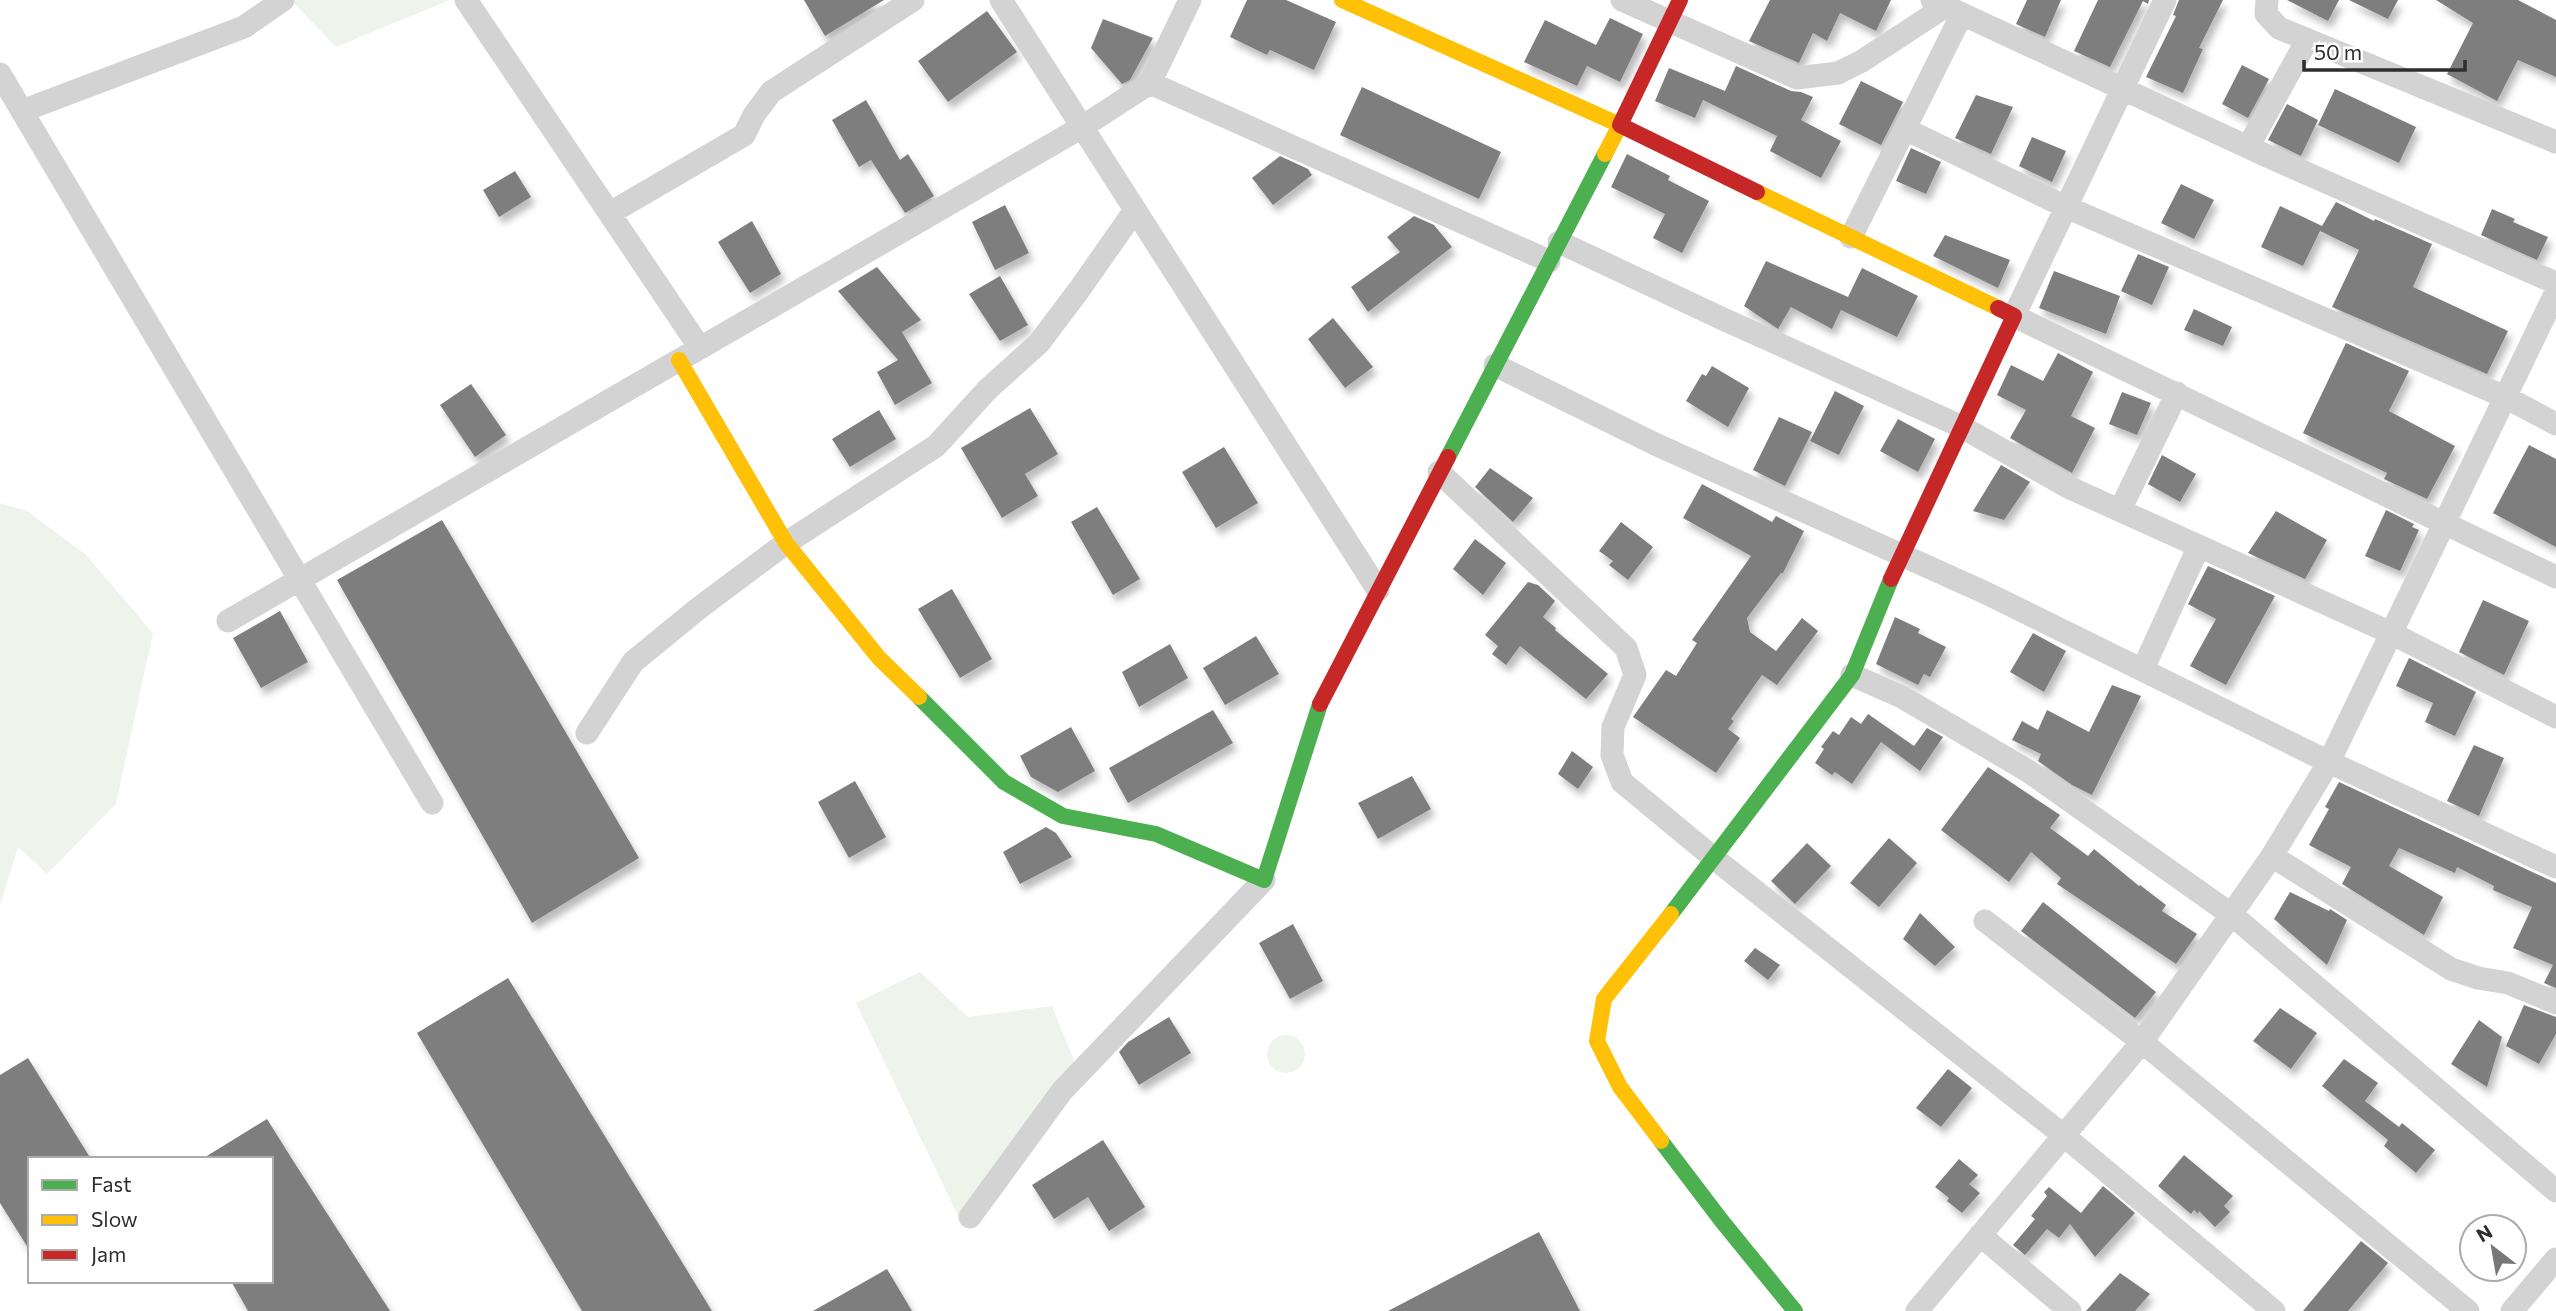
<svg xmlns="http://www.w3.org/2000/svg" width="2556" height="1311" font-family="Commissioner,sans-serif">
<style>
.green{fill:#eef4ec}
.building{fill:#7e7e7e;filter:url(#shadow)}
.lines{fill:none;stroke-linecap:round;stroke-linejoin:round}
.street{stroke:#d3d3d3;stroke-width:23}
.fast{stroke:#4caf50;stroke-width:16}
.slow{stroke:#ffc107;stroke-width:16}
.jam{stroke:#c62828;stroke-width:16}
</style>
<defs>
<filter id="shadow"><feDropShadow dx="4" dy="7" stdDeviation="3.5" flood-color="#0004"/></filter>
</defs>
<rect width="100%" height="100%" fill="#fff"/>
<path class="green" d="M291,0h159l-114,47z
M0,503l27,8 58,43 68,79 -37,171 -69,70 -29,-27 -18,59z
M920,972l48,45 84,-11 23,57 -116,155 -103,-215z
M1267 1054a19 19 0 1 1 38 0a19 19 0 1 1-38 0Z"/>
<path class="building" d="M804,0h80l-59,36z
M1247,0h39l50,22 -22,48 -44,-20 -3,5 -37,-18z
M1770,0h121l-15,31 -36,-18 -13,28 -14,-8 -14,30 -50,-22z
M2027,0h34l-16,37 -29,-13z
M2098,0h51l-1,4 -5,-3 -33,66 -36,-16z
M2179,0h44l-24,48 4,1 -20,44 -37,-16 30,-61 -3,-1z
M2287,0h52l-11,21z
M2349,0h49l-10,19z
M2436,0h82l38,20v57l-38,-17 -21,41 -50,-27 26,-51z
M987,11l30,41 -69,50 -30,-41z
M1610,18l33,16 -23,48 -33,-16 -10,20 -53,-24 21,-42 51,25z
M1103,19l50,19 -23,42 -8,4 -31,-36z
M2242,65l27,14 -21,39 -26,-14z
M1736,66l55,25 10,1 12,5 -12,23 40,21 -20,37 -51,-27 7,-15 -74,-36 -8,18 -40,-17 14,-33 56,23z
M1861,81l42,21 -22,43 -42,-21z
M1362,87l139,65 -22,47 -139,-64z
M2335,89l81,38 -17,36 -81,-38z
M1976,95l37,12 -22,47 -36,-16z
M866,100l34,60 8,-6 26,42 -29,17 -34,-53 -12,7 -27,-47z
M2287,104l31,16 -17,36 -33,-16z
M2032,137l34,14 -14,31 -33,-16z
M1911,148l30,14 -15,32 -30,-13z
M1627,154l43,22 -2,4 41,21 -27,52 -29,-15 12,-24 -54,-27z
M1280,156l28,13 4,6 -39,30 -21,-27z
M515,171l16,26 -32,20 -16,-27z
M2181,184l33,16 -20,39 -33,-16z
M2336,202l38,19 1,-2 57,25 -19,43 95,44 -21,43 -155,-67 27,-57 -39,-19 -17,35 -42,-19 19,-41 42,20z
M1005,205l24,48 -34,17 -23,-48z
M2492,209l23,10 -2,3 35,15 -11,23 -56,-25z
M1414,216l20,9 18,22 -84,65 -17,-25 49,-35 -13,-15z
M752,221l29,53 -31,19 -32,-51z
M1945,235l65,25 -12,28 -65,-32z
M2138,254l31,13 -17,38 -31,-14z
M1766,261l82,36 14,-29 56,28 -21,41 -56,-27 -9,19 -41,-22 -13,22 -34,-23z
M877,267l44,53 -19,12 30,51 -37,22 -18,-33 21,-12 -60,-69z
M2054,271l66,25 -14,38 -67,-26z
M1000,276l28,49 -28,16 -31,-47z
M2194,309l38,18 -9,19 -39,-16z
M1333,318l40,49 -28,21 -37,-49z
M2346,343l63,28 -20,40 66,35 -28,53 -43,-20 3,-6 -84,-40z
M2058,353l35,19 -22,44 24,12 -23,45 -62,-35 16,-28 -29,-15 14,-30 32,16z
M1712,366l37,22 -21,39 -42,-26 16,-27 4,2z
M471,384l35,51 -31,22 -35,-52z
M1835,391l29,15 -25,49 -29,-14z
M2122,392l29,11 -14,32 -28,-11z
M1030,408l28,46 -33,20 13,22 -36,22 -41,-70z
M879,410l17,29 -46,28 -18,-28z
M1779,417l33,15 -27,54 -32,-16z
M1898,419l37,20 -17,33 -38,-21z
M2529,445l27,14v88l-63,-34z
M1224,447l34,56 -42,25 -34,-56z
M2162,455l34,19 -16,28 -32,-18z
M2001,465l29,17 -26,38 -31,-9z
M1490,468l43,30 -20,24 -38,-35z
M1702,484l70,38 4,-6 28,15 -21,42h-2l-34,45 3,14 26,19 26,-33 16,13 -41,54 -15,-10 -31,44 3,2 -6,8 12,9 -24,35 -83,-56 33,-47 10,6 21,-33 -5,-3 59,-84 -68,-38z
M1097,507l43,72 -27,16 -42,-73z
M2386,510l28,14 -2,3 7,3 -19,41 -35,-15z
M2276,511l51,29 -22,39 -57,-26z
M442,520l197,338 -107,65 -195,-343z
M1621,522l32,25 -25,33 -19,-15 4,-4 -14,-10z
M1475,539l31,24 -23,32 -30,-26z
M2208,566l67,30 -49,89 -36,-19 26,-47 -28,-15z
M1528,582l10,3 17,16 -12,16 13,11 -1,2 53,44 -22,25 -66,-53 -14,19 -14,-11 6,-8 -13,-11z
M952,589l40,70 -32,19 -42,-69z
M2483,600l46,21 -25,54 -45,-23z
M280,611l28,51 -47,26 -28,-50z
M1895,617l25,12 -2,4 28,14 -16,30 -6,-3 -6,11 -42,-21z
M2033,633l33,18 -22,41 -34,-20z
M1256,636l23,38 -54,31 -22,-37z
M1170,644l18,34 -49,29 -17,-35z
M2409,658l67,34 -21,44 -30,-14 8,-19 -37,-17z
M2112,685l29,11 -49,99 -20,-10 -34,-24 3,-7 -29,-14 10,-19 16,9 9,-20 42,22z
M1213,710l20,33 -105,60 -19,-35z
M1868,714l46,32 13,-18 16,9 -23,34 -39,-29 -29,42 -17,-12 -3,3 -17,-12 9,-14 -3,-2 12,-16 6,4 12,-18 10,7z
M1071,727l24,44 -37,21 -27,-15 -11,-21z
M2474,745l30,13 -25,58 -32,-15z
M1572,751l21,16 -15,22 -20,-15z
M1988,767l72,48 -10,13 38,28 6,-7 45,37 1,-1 26,20 -4,6 35,23 -21,30 -119,-80 4,-6 -30,-26 -22,30 -68,-52z
M1412,776l19,33 -53,30 -20,-36z
M855,781l31,56 -37,21 -31,-56z
M2339,782l217,101v105l-12,-5 9,-18 -40,-17 19,-41 -39,-17 1,-4 -37,-19 -2,6 -56,-25 -10,18 54,31 -19,38 -82,-51 9,-17 -42,-22 20,-36 -4,-2z
M1046,827l10,6 16,24 -52,27 -17,-32z
M1889,838l28,25 -38,44 -29,-24z
M1807,843l24,23 -36,38 -24,-23z
M2290,892l39,19 1,-2 17,11 -20,45 -53,-46z
M2043,902l113,90 -21,26 -114,-87z
M1920,913l35,34 -20,19 -32,-27z
M1293,924l30,57 -33,18 -31,-56z
M1755,948l25,17 -12,15 -24,-19z
M508,978l204,333h-130l-165,-278z
M2524,1005l32,12v17l-17,30 -33,-18z
M2280,1008l37,25 -26,36 -38,-28z
M1169,1017l22,36 -52,32 -20,-33 9,-10z
M2479,1020l23,17 -15,50 -36,-23z
M28,1058l63,101h-61v92l-30,-48v-128z
M2344,1059l34,24 -13,18 34,26 3,-4 33,27 -19,23 -32,-27 4,-6 -66,-54z
M1948,1069l24,19 -31,39 -25,-19z
M267,1119l25,40 98,152h-142l-17,-30h40v-122h-69z
M1103,1140l42,67 -36,24 -21,-34 -34,22 -22,-34z
M2184,1155l49,41 -9,10 6,6 -15,15 -16,-16 -1,3 -4,-4 -3,4 -33,-28z
M1959,1159l19,16 -9,9 11,9 -18,20 -15,-12 2,-3 -14,-11z
M2103,1186l32,27 -40,44 -25,-33 -11,14 -12,-9 -22,26 -12,-10 22,-26 -4,-3 16,-20 -3,-4 5,-5 32,26z
M1539,1232l41,79h-192z
M2361,1241l27,22 -40,48h-45z
M887,1269l25,42h-99z
M2120,1273l30,21 -15,17h-49z"/>
<g class="lines">
<path class="street" d="M466,0l234,348
M1001,0l377,590
M1622,0l175,78 41,-5 24,-12 84,-55
M1932,0l335,156 289,127
M2165,0l-151,316 542,261
M2267,0l-1,14 13,14 277,114
M0,74l432,729
M1150,83l399,178
M22,111l222,-84 39,-27
M1905,129l161,78 439,190 51,27
M2248,147l59,-107
M610,213l134,-78 10,-20 17,-23 142,-92
M1851,237l111,-223
M1559,242l164,77 237,107 108,61 323,146 165,84
M1495,365l160,79 331,149 343,169 227,105
M1439,472l187,176 9,27 -22,52 -1,28 10,27 93,77 348,276 211,176
M2120,510l57,-117
M228,621l854,-494 68,-44 40,-83
M2143,669l56,-123
M1852,675l50,22 126,74 204,144 324,276
M587,733l46,-71 66,-54 87,-65 150,-97 52,-57 51,-46 40,-53 56,-80
M2272,856l179,113 27,9 30,5 48,20
M1985,921l157,121 326,269
M970,1217l92,-126 202,-211
M1980,1235l90,76
M1917,1311l225,-269 130,-186 57,-94 227,-470
M2512,1311l44,-52"/>
<path class="fast" d="M1448,457l157,-303
M919,697l85,85 59,34 93,18 108,46 56,-176
M1671,914l181,-239 39,-96
M1661,1141l60,79 74,91"/>
<path class="slow" d="M1342,0l278,125 -15,29
M1757,192l241,116
M679,360l107,183 93,115 40,39
M1661,1141l-41,-54 -23,-46 7,-42 67,-85"/>
<path class="jam" d="M1680,0l-60,125 137,67
M1891,579l123,-263 -16,-8
M1320,704l128,-247"/>
</g>
<rect x="28" y="1157" width="245" height="126" fill="#ffffff" stroke="#ababab" stroke-width="2"/>
<rect x="42" y="1180" width="35" height="10" fill="#4caf50" stroke="#ababab" stroke-width="2"/>
<text x="91" y="1192" font-size="21" fill="#2e2e2e">Fast</text>
<rect x="42" y="1215" width="35" height="10" fill="#ffc107" stroke="#ababab" stroke-width="2"/>
<text x="91" y="1227" font-size="21" fill="#2e2e2e">Slow</text>
<rect x="42" y="1250" width="35" height="10" fill="#c62828" stroke="#ababab" stroke-width="2"/>
<text x="91" y="1262" font-size="21" fill="#2e2e2e">Jam</text>
<g transform="translate(2493 1248) rotate(329)"><circle r="33" fill="#ffffff" stroke="#ababab" stroke-width="2"/>
<path d="M0-5L12 26L0 18L-12 26Z" fill="#777777"/>
<text y="-10" font-size="19" font-weight="bold" text-anchor="middle" fill="#2e2e2e">N</text>
</g>
<path d="M2304 60v10h161v-10" fill="none" stroke="#2e2e2e" stroke-width="3.5"/>
<text x="2314" y="60" font-size="21" fill="#2e2e2e" stroke="#ffffff" stroke-width="5" paint-order="stroke">50 m</text>
</svg>
